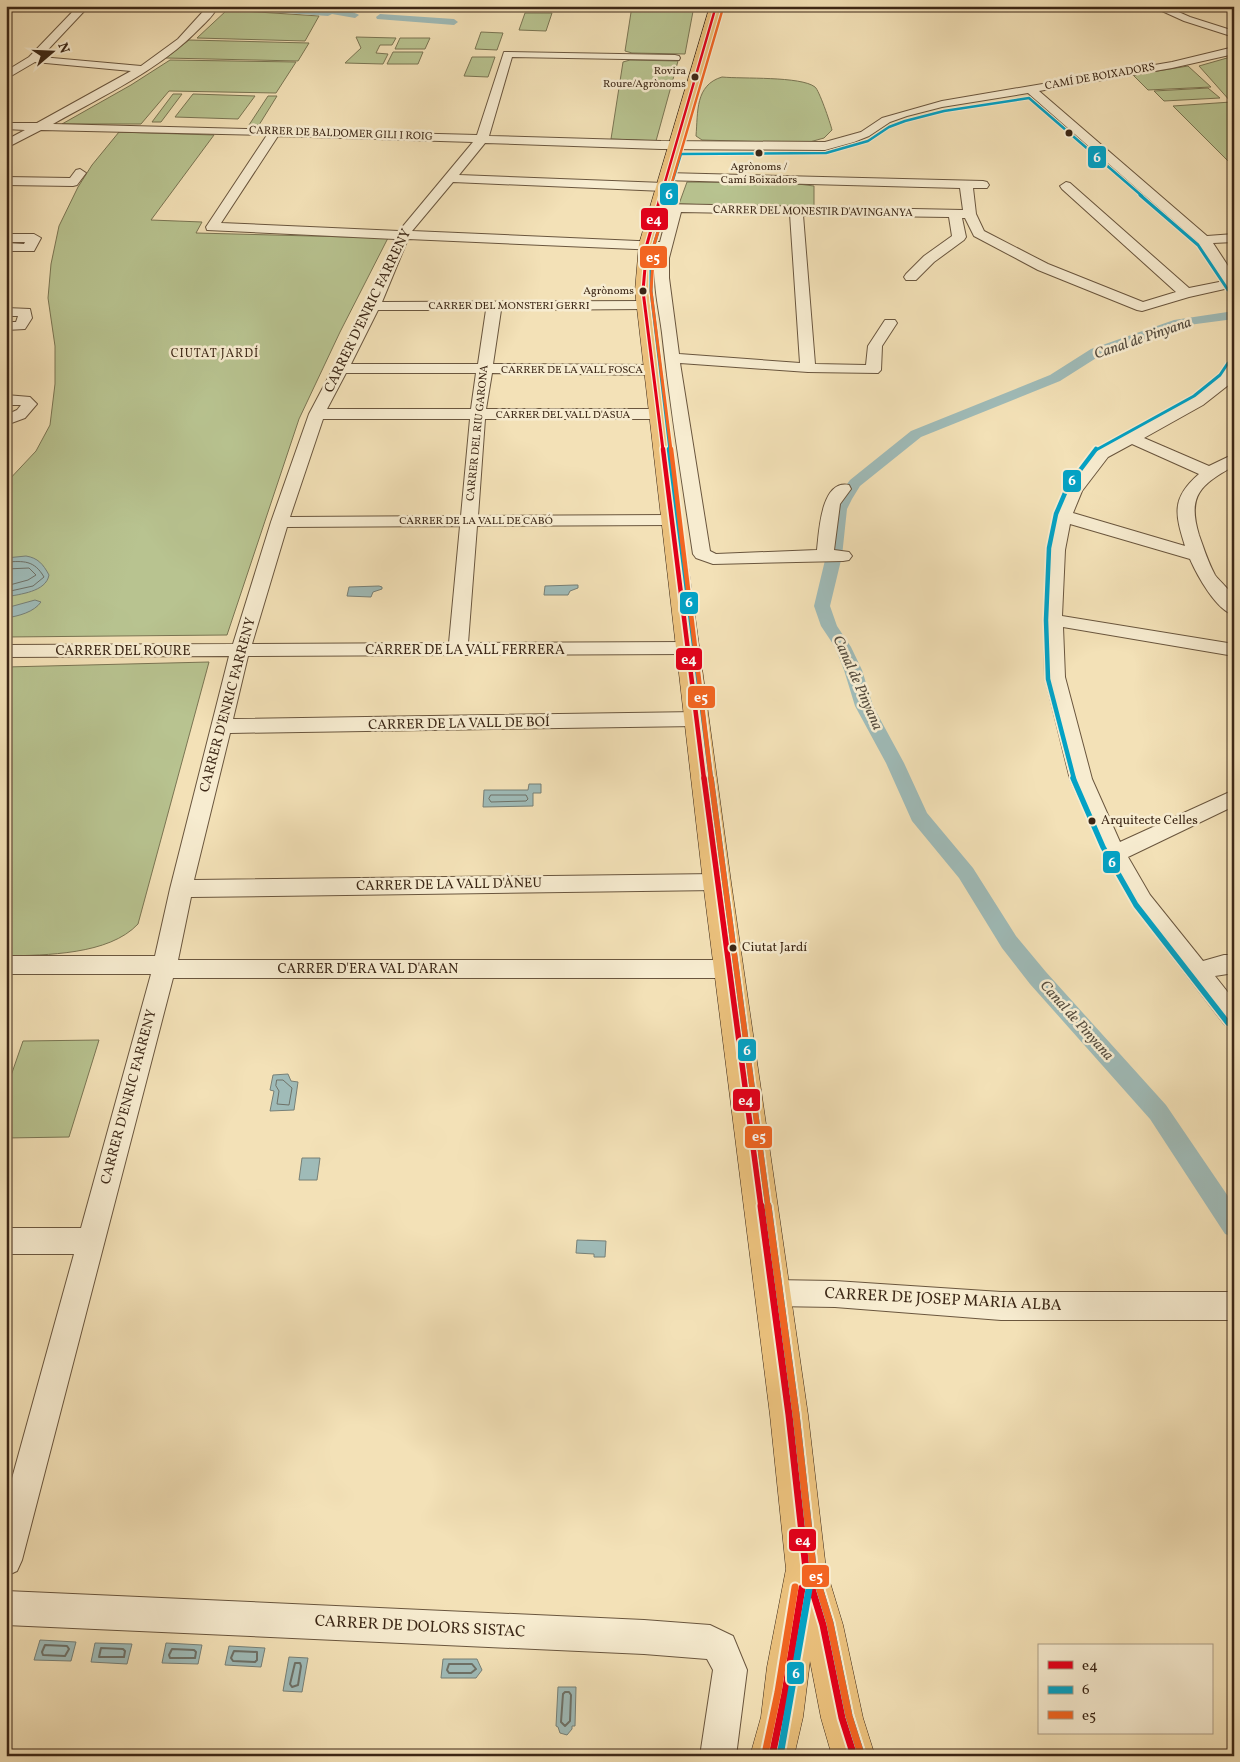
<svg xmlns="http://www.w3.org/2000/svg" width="1240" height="1762" font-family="Vollkorn,serif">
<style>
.green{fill:#b8c390;stroke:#7a7553}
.water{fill:#9fbbb8;stroke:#778077}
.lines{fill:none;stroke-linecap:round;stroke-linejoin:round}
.shore-far1{stroke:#6e7167;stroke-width:1}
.shore{stroke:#6e7167;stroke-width:2}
.canal{fill:#9fbbb8;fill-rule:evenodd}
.minor-casing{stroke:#6a563e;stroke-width:2}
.major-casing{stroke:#3c2716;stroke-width:1}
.minor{fill:#f7ecd0;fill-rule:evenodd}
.major{fill:#eac07c;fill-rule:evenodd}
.bus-1-far4-casing{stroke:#f7ecd0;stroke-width:4.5}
.bus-1-far3-casing{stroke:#f7ecd0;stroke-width:5.5}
.bus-1-far2-casing{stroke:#f7ecd0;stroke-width:8}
.bus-1-far1-casing{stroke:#f7ecd0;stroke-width:9}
.bus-1-casing{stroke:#f7ecd0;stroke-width:11}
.bus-2-far4-casing{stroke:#f7ecd0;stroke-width:4.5}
.bus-2-far3-casing{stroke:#f7ecd0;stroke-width:5.5}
.bus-2-far2-casing{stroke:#f7ecd0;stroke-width:8}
.bus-2-far1-casing{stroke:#f7ecd0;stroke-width:9}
.bus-2-casing{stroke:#f7ecd0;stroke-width:11}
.bus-3-far4-casing{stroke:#f7ecd0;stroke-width:4.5}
.bus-3-far3-casing{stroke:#f7ecd0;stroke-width:5.5}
.bus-3-far2-casing{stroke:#f7ecd0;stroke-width:8}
.bus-3-far1-casing{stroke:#f7ecd0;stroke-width:9}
.bus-3-casing{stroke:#f7ecd0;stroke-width:11}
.bus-1-far4{stroke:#e2001a;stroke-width:2.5}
.bus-1-far3{stroke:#e2001a;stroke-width:3}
.bus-1-far2{stroke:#e2001a;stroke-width:4.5}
.bus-1-far1{stroke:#e2001a;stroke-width:5.5}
.bus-1{stroke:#e2001a;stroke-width:7}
.bus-2-far4{stroke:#03a2c5;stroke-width:2.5}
.bus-2-far3{stroke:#03a2c5;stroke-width:3}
.bus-2-far2{stroke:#03a2c5;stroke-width:4.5}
.bus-2-far1{stroke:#03a2c5;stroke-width:5.5}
.bus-2{stroke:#03a2c5;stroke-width:7}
.bus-3-far4{stroke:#f26522;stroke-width:2.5}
.bus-3-far3{stroke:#f26522;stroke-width:3}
.bus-3-far2{stroke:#f26522;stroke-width:4.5}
.bus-3-far1{stroke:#f26522;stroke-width:5.5}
.bus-3{stroke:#f26522;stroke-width:7}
.bus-dot{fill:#3c2716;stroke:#f7ecd0;stroke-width:2}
.labels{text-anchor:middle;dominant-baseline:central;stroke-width:5;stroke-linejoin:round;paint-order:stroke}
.far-bus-label{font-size:11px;fill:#3c2716;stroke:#f7ecd0;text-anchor:end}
.far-street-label{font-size:11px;fill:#3c2716;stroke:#f7ecd0}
.far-neighbourhood-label{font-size:12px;letter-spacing:1px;fill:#3c2716;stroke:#f7ecd0}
.bus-label{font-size:13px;fill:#3c2716;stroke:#f7ecd0;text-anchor:start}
.street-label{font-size:14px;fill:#3c2716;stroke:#f7ecd0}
.water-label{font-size:15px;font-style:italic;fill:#554c3e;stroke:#f7ecd0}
.near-street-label{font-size:16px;fill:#3c2716;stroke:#f7ecd0}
.line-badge{stroke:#f7ecd0;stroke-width:2}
.badge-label{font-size:14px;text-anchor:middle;font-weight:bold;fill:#fff}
</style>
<rect width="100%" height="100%" fill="#f3e1b7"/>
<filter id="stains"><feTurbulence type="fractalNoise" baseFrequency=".004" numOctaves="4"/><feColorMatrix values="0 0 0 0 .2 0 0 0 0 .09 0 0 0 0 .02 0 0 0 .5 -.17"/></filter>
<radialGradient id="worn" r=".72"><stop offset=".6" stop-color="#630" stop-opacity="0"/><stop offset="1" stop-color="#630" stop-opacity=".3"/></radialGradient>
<path class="green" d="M632,6h62l-9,48 -53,-1 -7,-2z
M227,10l92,6 -14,25 -108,-3z
M525,13h27l-6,18 -27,-1z
M481,32l22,1 -6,17 -22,-1z
M356,37l40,1 -4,7h-12l-4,8 12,1 -5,10 -38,-1 16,-15z
M400,38h30l-5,11h-30z
M189,40l120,3 -11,18 -132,-3z
M393,52h30l-5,12h-31z
M1234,56v111l-61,-61 58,-4 -32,-36z
M472,57h23l-7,20 -24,-1z
M170,60l126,2 -20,31 -107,-2 -28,33h-79l69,-39z
M630,60l48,1 -22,80 -45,-2 12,-77z
M1188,66l23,21 -63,3 -15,-15z
M722,77c20,2 79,-1 93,10 4,3 15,35 17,43l-8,8 -18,5 -104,-3 -6,-4c2,-24 -1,-51 26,-59z
M1208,88l12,10 -56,3 -10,-10z
M173,94h9l-21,28h-9z
M193,94l62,2 -17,23 -63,-2z
M268,96h9l-18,29h-10z
M119,132l95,3 -63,85 51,2 -6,11 192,5 -48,94 -41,87 -72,216 -221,2v-154l30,-32 14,-26 5,-41v-38l-7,-48 3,-34 8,-38 19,-39 14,-22z
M687,182l103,1 24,3v22l-135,-4z
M209,662l-71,262c-29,31 -92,31 -132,32v-289z
M99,1040l-30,97 -63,1v-48l17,-49z"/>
<path class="water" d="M26,556c12,2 17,8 23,19 -3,17 -29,19 -43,22v-39z
M575,585h3v3l-8,3 -2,4h-24l1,-9z
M379,586l3,1v2l-9,3 -2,5 -24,-1 2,-9z
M35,600l6,2c-7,10 -22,14 -35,16v-10z
M529,784h12v9h-8v13l-50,1 1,-17h44z
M288,1074l3,7 7,1 -4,28 -24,1 4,-20 -4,-1 3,-15z
M302,1158h18l-3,22h-18z
M577,1240l29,1 -1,16h-11v-3l-18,-1z
M40,1640l36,2 -5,19 -37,-1z
M95,1643l37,1 -5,20 -36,-2z
M166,1643l36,2 -4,19 -36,-1z
M229,1646l36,2 -4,19 -36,-2z
M289,1657l19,1 -6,34 -19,-1z
M443,1659h34l5,11 -6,8h-35z
M558,1687h18l-1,39h-3v3l-5,6 -7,-2 -2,-6 -2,-1z"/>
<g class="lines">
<path class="shore-far1" d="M6,562c18,-1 28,-2 38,15l-11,9 -27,6
M6,569l23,-1 7,7 -8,5 -22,6
M491,795h35l2,4 -2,2 -35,1 -2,-3z
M277,1080h6l9,8 -3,17 -12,-1 2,-13 -3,-5z"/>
<path class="shore" d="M45,1645l22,1 2,3 -4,7 -22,-1 -1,-3z
M101,1648l22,1 2,2 -1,6h-25z
M172,1649l22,1 2,2 -1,6h-25l-1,-3z
M234,1651l23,1v8l-2,2 -22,-1 -2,-3z
M295,1663h5l1,3 -3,19 -6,2 -2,-3z
M449,1664h23l4,5 -5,4h-22l-2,-3z
M565,1692h4l2,3 -1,26 -5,5 -4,-4 2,-28z"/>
<path class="canal" d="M225,6h44l59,4 4,2c6,-3 21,-1 27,3l-4,3 -23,-4 -4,2 -99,-7z
M380,14l74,5 4,3 -4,3 -77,-6 -1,-2z
M1234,311v8l-53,7 -80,29 -41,26 -139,56 -61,49 -8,13 -5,10 -5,47 -12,50 7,20 14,21 11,23 11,36 31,57 23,50 46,55 43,68 30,36 120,133 68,100v32l-9,-3 -75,-115 -120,-135 -28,-36 -43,-70 -47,-57 -26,-58 -31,-57 -11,-36 -9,-23 -14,-21 -7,-20 12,-50 5,-47 5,-10 14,-19 61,-49 139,-56 41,-26 83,-29z"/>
<g class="minor-casing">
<path id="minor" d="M78,6h11l-48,51 100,9 37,-27 30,-33h10c-4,9 -11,15 -17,21 -41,43 -97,68 -148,97l424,11 27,-83 171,3 4,1 1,2 -1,2 -167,-3 -23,79 172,5 164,1 36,-10 21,-14 60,-17 230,-39 62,-15v7l-62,14 -133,23 168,145 27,-2v8l-21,1 21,32v15l-5,-2 -40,9 -47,14 -5,-1 -99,-40 -64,-34 -9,-18h-3l4,19 -2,3 -30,22 -18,18h-10l-2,-3 2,-3 18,-18 28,-20 -3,-19 -146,-2 12,149 51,1 2,-19 17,-26h10l2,3 -15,23 -1,24 -3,3 -70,-1 -128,-9 30,188 6,3 101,-4c2,-18 4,-71 32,-65l2,4 -11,15 -6,46 15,2 3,4 -3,4 -6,1 -130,3 -17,-6 -3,-4c-11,-73 -23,-147 -31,-221 -3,-26 -12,-57 -4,-83l-250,-11 -26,63 263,-1 7,4 -7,4 -144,1 -8,54 160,1 5,2 3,3 -3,3 -5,2 -161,-2 -6,36h173l6,2 2,3 -2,3 -6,2h-174l-7,97 193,-1 6,1 3,4 -3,4 -6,1 -194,1 -9,117 220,-1 7,2 3,4 -3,4 -7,2 -440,2 -15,63 464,-7 7,2 3,5 -3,5 -7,2 -467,7 -36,147 523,-6 8,2 3,6 -3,6 -8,2 -526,7 -13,63h552l8,2 4,7 -4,7 -8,2h-557l-151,582 -5,11 -11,5v-76l68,-246h-68v-26h75l70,-254h-145v-18h149l15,-67 59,-233 -223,1v-12l227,-1 38,-122 38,-108 57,-108 29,-67 -188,-9 -1,-3 61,-92 -226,-5 -35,18v-8l19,-10 -19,-1v-6h31l94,-52 -96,-9 -29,17v-8l23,-14zM1028,93l171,150 25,38 -35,7 -119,-105 -4,-1 -6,4 2,3 114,103 -33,10 -95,-38 -64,-33 -8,-17 -3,-26h14l2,-3 -2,-3 -4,-1 -317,-8 -4,1 -2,3 2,3 298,8 3,22 -302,-6 -6,4 2,3 11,1 -8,30 -248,-11 41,-49 211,9 6,-4 -6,-4 -205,-8 26,-32 176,6 164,1 29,-8 15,-6 21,-14 17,-6 35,-9zM278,136l195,6 -74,89 -178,-8zM681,212l109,2 10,149 -121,-9 -10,-76v-20zM378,310h108l-8,54h-127zM346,373h130l-5,36h-144zM323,419h147l-9,97 -171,1zM460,526l-11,117 -197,1 35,-117z
M1151,6h14l25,11 44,14v6l-50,-16z
M80,169l6,4 -9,12 -4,1 -67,-1v-8l64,1 6,-8z
M6,234h28l7,4 -7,13h-28v-8l18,1 1,-2h-19z
M6,308l24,1 2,9 -7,11 -19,1v-8h10l2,-6h-12z
M1234,363v17l-3,3 -28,22 -59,33 65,28 25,-12v12c-34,19 -47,30 -35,69 5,14 9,27 16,40 5,7 17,16 19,24 1,5 0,11 0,16 -18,-5 -37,-40 -44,-56l-120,-35 -5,26 -3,66 172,28v12l-171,-29 2,50 27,102 28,63 114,-52v16l-106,51 22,38 53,66 21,-6h10v18l-19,3 19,24v28l-9,-3 -91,-118 -35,-63 -29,-65 -25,-102 -1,-57 3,-70 7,-34 14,-30 28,-35 97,-52 27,-22 9,-13zM1132,444l67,30c-28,24 -24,40 -14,72l-112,-33 9,-22 26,-34z
M6,395l24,2 7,7 -12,14 -19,7v-10l11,-5 4,-5h-15z
M772,1280l63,1 166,11h233v28h-233l-166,-13 -63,-1 -10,-3 -4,-10 4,-10z
M6,1591l638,29 66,5 23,11 14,34 -11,86h-36l13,-86 -6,-11 -63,-5 -638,-29z"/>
</g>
<g class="major-casing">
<path id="major" d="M710,6h12l-67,238 -4,47 80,591 77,533 18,154 17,56 20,93 12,38h-43l-11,-38 -11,-57 -7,56 -9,39h-44l11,-39 6,-50 19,-98 -16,-154 -67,-533 -68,-591 4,-47z"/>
</g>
<use href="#minor" class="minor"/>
<use href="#major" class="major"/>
<g class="bus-1-far4-casing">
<path id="bus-1-far4" d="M661,196l55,-190"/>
</g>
<g class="bus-1-far3-casing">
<path id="bus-1-far3" d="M661,195l-14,49 -4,47 20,159"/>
</g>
<g class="bus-1-far2-casing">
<path id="bus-1-far2" d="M663,449l41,330"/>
</g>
<g class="bus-1-far1-casing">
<path id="bus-1-far1" d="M704,778l57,429"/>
</g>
<g class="bus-1-casing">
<path id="bus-1" d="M761,1206l28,209 17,154 17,56 19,93 12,38
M772,1756l13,-63 17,-105"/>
</g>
<g class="bus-2-far4-casing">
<path id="bus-2-far4" d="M668,196l13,-42 145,-1 42,-12 21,-14 16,-6 39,-10 85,-13 113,98"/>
</g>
<g class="bus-2-far3-casing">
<path id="bus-2-far3" d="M669,195l-18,60v36l19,159
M1140,195l58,50 30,45
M1096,450l98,-54 26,-21 8,-12"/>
</g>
<g class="bus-2-far2-casing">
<path id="bus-2-far2" d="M669,449l42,330
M1074,779l-26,-100 -2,-59 3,-72 7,-34 12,-28 28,-37"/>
</g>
<g class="bus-2-far1-casing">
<path id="bus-2-far1" d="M711,778l57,429
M1073,778l30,69 33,58 92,118"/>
</g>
<g class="bus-2-casing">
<path id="bus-2" d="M768,1206l28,208 17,153 17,56 19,93 12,38
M780,1756l29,-167"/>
</g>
<g class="bus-3-far4-casing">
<path id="bus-3-far4" d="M668,196l55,-188"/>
</g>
<g class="bus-3-far3-casing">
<path id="bus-3-far3" d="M669,195l-15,50 -3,46 20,159"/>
</g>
<g class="bus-3-far2-casing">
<path id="bus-3-far2" d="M671,449l40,330"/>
</g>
<g class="bus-3-far1-casing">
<path id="bus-3-far1" d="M711,778l57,429"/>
</g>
<g class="bus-3-casing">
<path id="bus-3" d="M768,1206l28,208 17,153 17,56 19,93 12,38
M765,1754l13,-62 17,-105"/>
</g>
<use href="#bus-1-far4" class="bus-1-far4"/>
<use href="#bus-1-far3" class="bus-1-far3"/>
<use href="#bus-1-far2" class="bus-1-far2"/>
<use href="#bus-1-far1" class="bus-1-far1"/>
<use href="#bus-1" class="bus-1"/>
<use href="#bus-2-far4" class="bus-2-far4"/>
<use href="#bus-2-far3" class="bus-2-far3"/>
<use href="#bus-2-far2" class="bus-2-far2"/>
<use href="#bus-2-far1" class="bus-2-far1"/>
<use href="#bus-2" class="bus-2"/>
<use href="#bus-3-far4" class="bus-3-far4"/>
<use href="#bus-3-far3" class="bus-3-far3"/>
<use href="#bus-3-far2" class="bus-3-far2"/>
<use href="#bus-3-far1" class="bus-3-far1"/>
<use href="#bus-3" class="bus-3"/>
</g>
<g class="bus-dot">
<circle cx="695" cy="77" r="4.5"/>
<circle cx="1069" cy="133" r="4.5"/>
<circle cx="759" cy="153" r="4.5"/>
<circle cx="643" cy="291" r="4.5"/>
<circle cx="1092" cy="821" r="4.5"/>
<circle cx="733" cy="948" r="4.5"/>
</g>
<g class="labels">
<g class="far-bus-label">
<text x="686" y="71">Rovira<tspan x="686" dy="13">Roure/Agrònoms</tspan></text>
<text x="759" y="167" text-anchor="middle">Agrònoms /<tspan x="759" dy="13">Camí Boixadors</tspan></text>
<text x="634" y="291">Agrònoms</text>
</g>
<g class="far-street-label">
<text transform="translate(1100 77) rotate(-10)">CAMÍ DE BOIXADORS</text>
<text transform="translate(341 134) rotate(2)">CARRER DE BALDOMER GILI I ROIG</text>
<text transform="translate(813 212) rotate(1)">CARRER DEL MONESTIR D'AVINGANYA</text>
<text x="509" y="306">CARRER DEL MONSTERI GERRI</text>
<text x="572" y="370">CARRER DE LA VALL FOSCA</text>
<text x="563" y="415">CARRER DEL VALL D'ASUA</text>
<text transform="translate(478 433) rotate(-84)">CARRER DEL RIU GARONA</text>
<text x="476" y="521">CARRER DE LA VALL DE CABÓ</text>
</g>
<g class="far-neighbourhood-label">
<text x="215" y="354">CIUTAT JARDÍ</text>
</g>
<g class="bus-label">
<text x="1101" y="821">Arquitecte Celles</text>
<text x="742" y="948">Ciutat Jardí</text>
</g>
<g class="street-label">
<text transform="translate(368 311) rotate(-64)">CARRER D'ENRIC FARRENY</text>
<text x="465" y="650">CARRER DE LA VALL FERRERA</text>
<text x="123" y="651">CARRER DEL ROURE</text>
<text transform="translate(228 705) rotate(-75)">CARRER D'ENRIC FARRENY</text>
<text transform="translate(459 724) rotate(-1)">CARRER DE LA VALL DE BOÍ</text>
<text transform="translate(449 885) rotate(-1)">CARRER DE LA VALL D'ÀNEU</text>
<text x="368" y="969">CARRER D'ERA VAL D'ARAN</text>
<text transform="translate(129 1097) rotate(-75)">CARRER D'ENRIC FARRENY</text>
</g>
<g class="water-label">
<text transform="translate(1143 339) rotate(-19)">Canal de Pinyana</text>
<text transform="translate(857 683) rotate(66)">Canal de Pinyana</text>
<text transform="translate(1076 1021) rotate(48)">Canal de Pinyana</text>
</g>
<g class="near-street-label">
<text transform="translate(943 1300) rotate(3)">CARRER DE JOSEP MARIA ALBA</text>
<text transform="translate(420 1627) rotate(3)">CARRER DE DOLORS SISTAC</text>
</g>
</g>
<g class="line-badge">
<rect x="1087" y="145" width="20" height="24" rx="5" fill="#03a2c5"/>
<rect x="659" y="182" width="20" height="24" rx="5" fill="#03a2c5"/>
<rect x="640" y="207" width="29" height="24" rx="5" fill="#e2001a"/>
<rect x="639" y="245" width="29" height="24" rx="5" fill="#f26522"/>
<rect x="1062" y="469" width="20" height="24" rx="5" fill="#03a2c5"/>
<rect x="679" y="591" width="20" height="24" rx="5" fill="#03a2c5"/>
<rect x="675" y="647" width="28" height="24" rx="5" fill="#e2001a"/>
<rect x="687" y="685" width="29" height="24" rx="5" fill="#f26522"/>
<rect x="1102" y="850" width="19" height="24" rx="5" fill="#03a2c5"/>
<rect x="737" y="1038" width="20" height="24" rx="5" fill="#03a2c5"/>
<rect x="732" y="1088" width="29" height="24" rx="5" fill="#e2001a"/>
<rect x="744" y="1125" width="29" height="24" rx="5" fill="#f26522"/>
<rect x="788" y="1528" width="29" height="24" rx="5" fill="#e2001a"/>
<rect x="801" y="1564" width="29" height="24" rx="5" fill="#f26522"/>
<rect x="786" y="1661" width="19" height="24" rx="5" fill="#03a2c5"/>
</g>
<g class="badge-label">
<text x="1097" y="162">6</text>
<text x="669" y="199">6</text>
<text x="654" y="224">e4</text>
<text x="653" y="262">e5</text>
<text x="1072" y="485">6</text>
<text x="689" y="607">6</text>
<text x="689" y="664">e4</text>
<text x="701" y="702">e5</text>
<text x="1112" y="867">6</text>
<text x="747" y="1055">6</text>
<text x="746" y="1105">e4</text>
<text x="759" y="1141">e5</text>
<text x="803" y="1545">e4</text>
<text x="816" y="1581">e5</text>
<text x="796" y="1678">6</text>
</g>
<rect width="1240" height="1762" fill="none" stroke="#f3e1b7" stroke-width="25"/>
<rect x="8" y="8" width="1225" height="1747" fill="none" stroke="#3c2716" stroke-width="2.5"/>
<rect x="12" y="12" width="1215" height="1737" fill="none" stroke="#3c2716"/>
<rect x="1038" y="1644" width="175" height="90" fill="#f7ecd0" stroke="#ac9d86"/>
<rect x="1048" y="1661" width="25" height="8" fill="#e2001a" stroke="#ac9d86"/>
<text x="1082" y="1670" font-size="15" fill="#3c2716">e4</text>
<rect x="1048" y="1686" width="25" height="8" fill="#03a2c5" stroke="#ac9d86"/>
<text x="1082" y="1694" font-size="15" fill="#3c2716">6</text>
<rect x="1048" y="1711" width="25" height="8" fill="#f26522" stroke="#ac9d86"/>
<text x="1082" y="1720" font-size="15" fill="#3c2716">e5</text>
<g transform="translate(52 52) rotate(71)" stroke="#f7ecd0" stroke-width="4" paint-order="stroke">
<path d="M0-4L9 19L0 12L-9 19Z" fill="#3c2716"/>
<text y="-8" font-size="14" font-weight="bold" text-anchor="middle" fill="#3c2716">N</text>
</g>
<rect width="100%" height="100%" filter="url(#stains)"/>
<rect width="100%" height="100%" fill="url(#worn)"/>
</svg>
